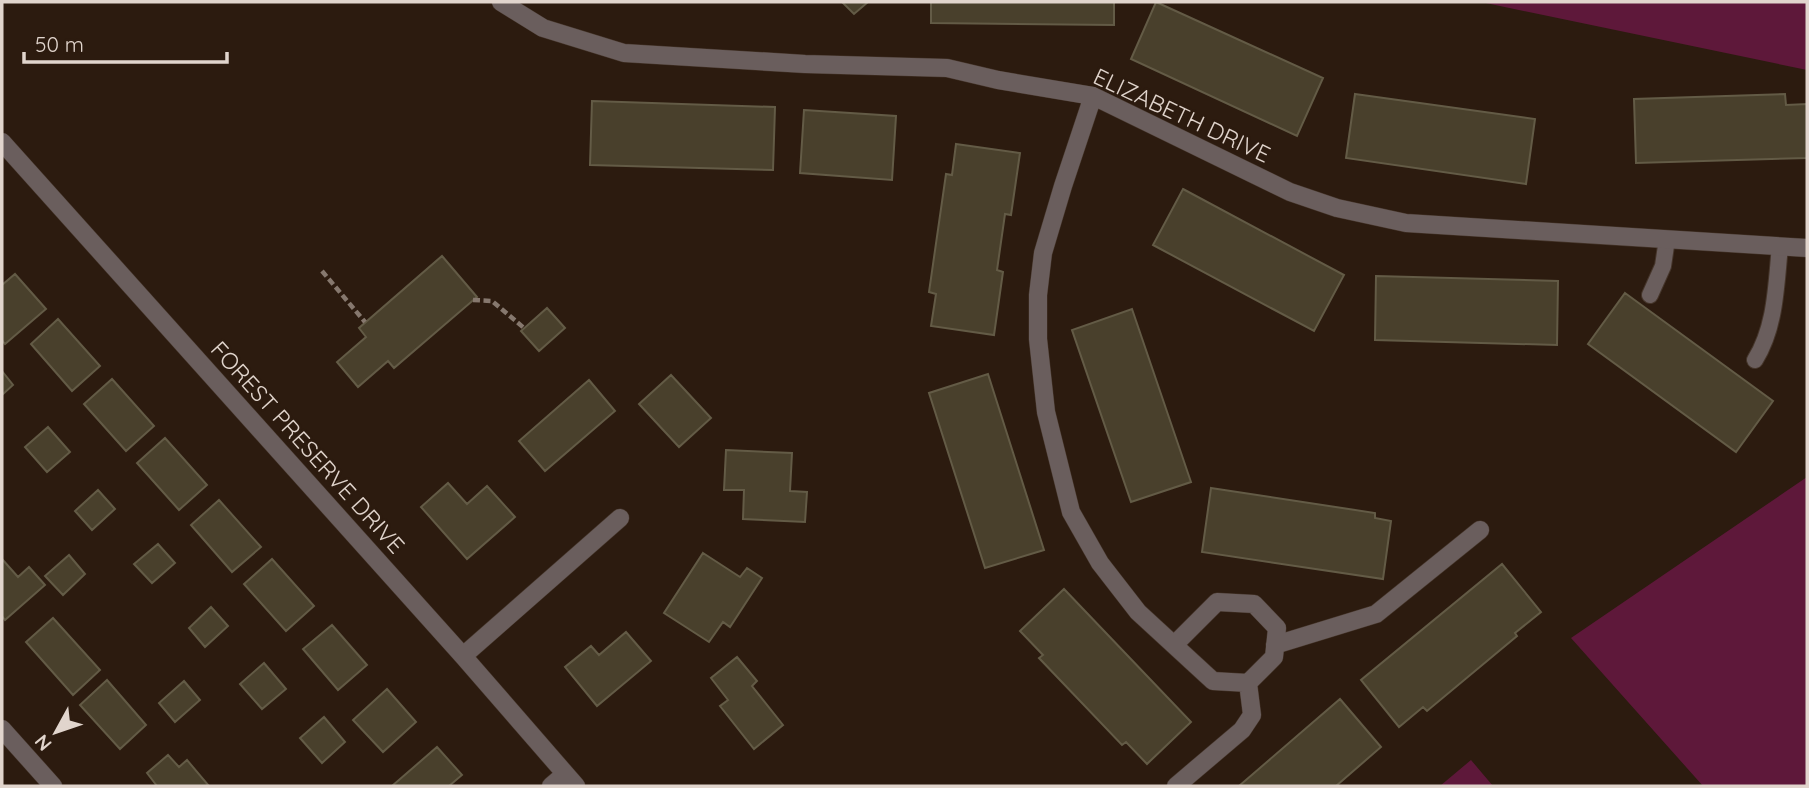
<svg xmlns="http://www.w3.org/2000/svg" width="1809" height="788" font-family="Quicksand,sans-serif">
<style>
.green{fill:#5e183a}
.building{fill:#49402c;stroke:#635b46;stroke-width:2}
.lines{fill:none;stroke-linecap:round;stroke-linejoin:round}
.lane-casing{stroke:#45352a;stroke-width:18}
.street-casing{stroke:#45352a;stroke-width:19}
.path{stroke:#86786e;stroke-width:4.5;stroke-dasharray:7 3.5;stroke-linecap:butt}
.lane{stroke:#6a5e5d;stroke-width:16}
.street{stroke:#6a5e5d;stroke-width:18}
.labels{text-anchor:middle;dominant-baseline:central;stroke-width:5;stroke-linejoin:round;paint-order:stroke}
.street-label{font-size:23px;fill:#e1d5cd;stroke:#2c1b0f}
</style>
<rect width="100%" height="100%" fill="#2c1b0f"/>
<path class="green" d="M1481,2h326v68z
M1807,477v309h-104l-132,-148z
M1471,760l22,26h-53z"/>
<path class="building" d="M842,2h26l-14,12z
M931,2h183v23l-183,-2z
M1156,2l167,76 -26,58 -166,-77z
M1355,94l180,25 -9,65 -180,-26z
M1785,94l1,11 21,-1v54l-171,5 -2,-64z
M592,101l183,6 -2,63 -183,-5z
M804,110l92,6 -4,64 -92,-7z
M956,144l64,9 -9,62 -6,-1 -8,56 6,2 -9,63 -63,-9 5,-32 -7,-2 17,-118 6,1z
M1183,189l161,86 -30,56 -161,-86z
M442,256l35,41 -83,71 -6,-7 -30,26 -21,-25 29,-25 -7,-9z
M15,274l31,35 -41,35 -3,-4v-55z
M1376,276l182,5 -1,64 -182,-5z
M1625,293l148,108 -37,51 -148,-108z
M547,308l18,20 -26,23 -18,-20z
M1132,309l59,173 -60,20 -59,-172z
M58,319l42,47 -28,25 -41,-47z
M2,371l11,14 -11,10z
M988,374l56,176 -59,18 -56,-175z
M671,375l40,43 -32,29 -40,-43z
M112,379l42,47 -28,25 -42,-47z
M589,380l26,31 -70,60 -26,-30z
M48,427l22,25 -23,20 -22,-25z
M165,438l42,47 -28,25 -42,-47z
M726,450l66,3 -2,38 17,1 -2,30 -62,-3 1,-29h-20z
M448,483l19,21 20,-18 28,31 -48,42 -46,-52z
M1211,488l164,25v5l16,3 -8,58 -181,-27z
M98,490l17,19 -23,21 -17,-19z
M219,500l42,47 -29,25 -41,-47z
M158,544l17,19 -23,20 -18,-19z
M703,553l37,24 7,-9 15,10 -32,49 -7,-5 -14,20 -45,-29z
M69,555l16,19 -22,21 -18,-19z
M2,559l16,18 11,-10 16,18 -40,35 -3,-4z
M272,559l42,47 -28,25 -42,-47z
M1502,564l39,48 -26,21 2,3 -90,75 -4,-4 -24,20 -38,-47z
M1064,589l127,133 -44,42 -21,-22 -4,3 -83,-87 4,-3 -23,-24z
M211,607l17,19 -23,21 -16,-19z
M53,618l47,52 -27,25 -47,-53z
M332,625l35,40 -29,25 -35,-41z
M626,632l25,29 -54,45 -32,-39 26,-21 8,9z
M737,657l20,24 -5,5 31,39 -29,24 -34,-43 8,-6 -17,-22z
M264,663l22,26 -24,20 -22,-25z
M107,680l39,45 -26,24 -40,-44z
M184,681l16,19 -25,22 -16,-19z
M387,689l29,33 -33,30 -30,-32z
M1340,699l41,48 -45,39h-97z
M324,717l21,25 -23,21 -22,-25z
M437,747l25,28 -13,11h-57z
M168,755l11,12 8,-7 22,26h-52l-10,-13z"/>
<g class="lines">
<g class="lane-casing">
<path id="lane" d="M1650,295l13,-29 4,-27
M1755,360c21,-34 21,-75 25,-114"/>
</g>
<g class="street-casing">
<path id="street" d="M501,2l42,26 81,25 181,11 142,4 51,12 95,16 197,96 47,16 69,15 401,25
M1093,96l-30,90 -20,67 -5,42v44l8,73 25,100 29,51 38,49 75,69 35,2 26,-26 3,-29 -23,-24 -37,-2 -43,43
M2,142l461,514 113,130
M1275,645l101,-31 104,-84
M463,656l157,-138
M2,729l51,57
M551,786l14,-12
M1176,786l66,-56 10,-15 -4,-32"/>
</g>
<path class="path" d="M322,271l43,51
M473,300l19,1 32,27"/>
<use href="#lane" class="lane"/>
<use href="#street" class="street"/>
</g>
<g class="labels">
<g class="street-label">
<text transform="translate(1182 115) rotate(25)">ELIZABETH DRIVE</text>
<text transform="translate(308 447) rotate(48)">FOREST PRESERVE DRIVE</text>
</g>
</g>
<rect width="1809" height="788" fill="none" stroke="#e1d5cd" stroke-width="7"/>
<g transform="translate(56 732) rotate(230)" stroke="#2c1b0f" stroke-width="5" paint-order="stroke">
<path d="M0-5L12 26L0 18L-12 26Z" fill="#e1d5cd"/>
<text y="-10" font-size="19" font-weight="bold" text-anchor="middle" fill="#e1d5cd">N</text>
</g>
<path d="M24 52v10h203v-10" fill="none" stroke="#e1d5cd" stroke-width="3.5"/>
<text x="35" y="52" font-size="21" fill="#e1d5cd" stroke="#2c1b0f" stroke-width="5" paint-order="stroke">50 m</text>
</svg>
